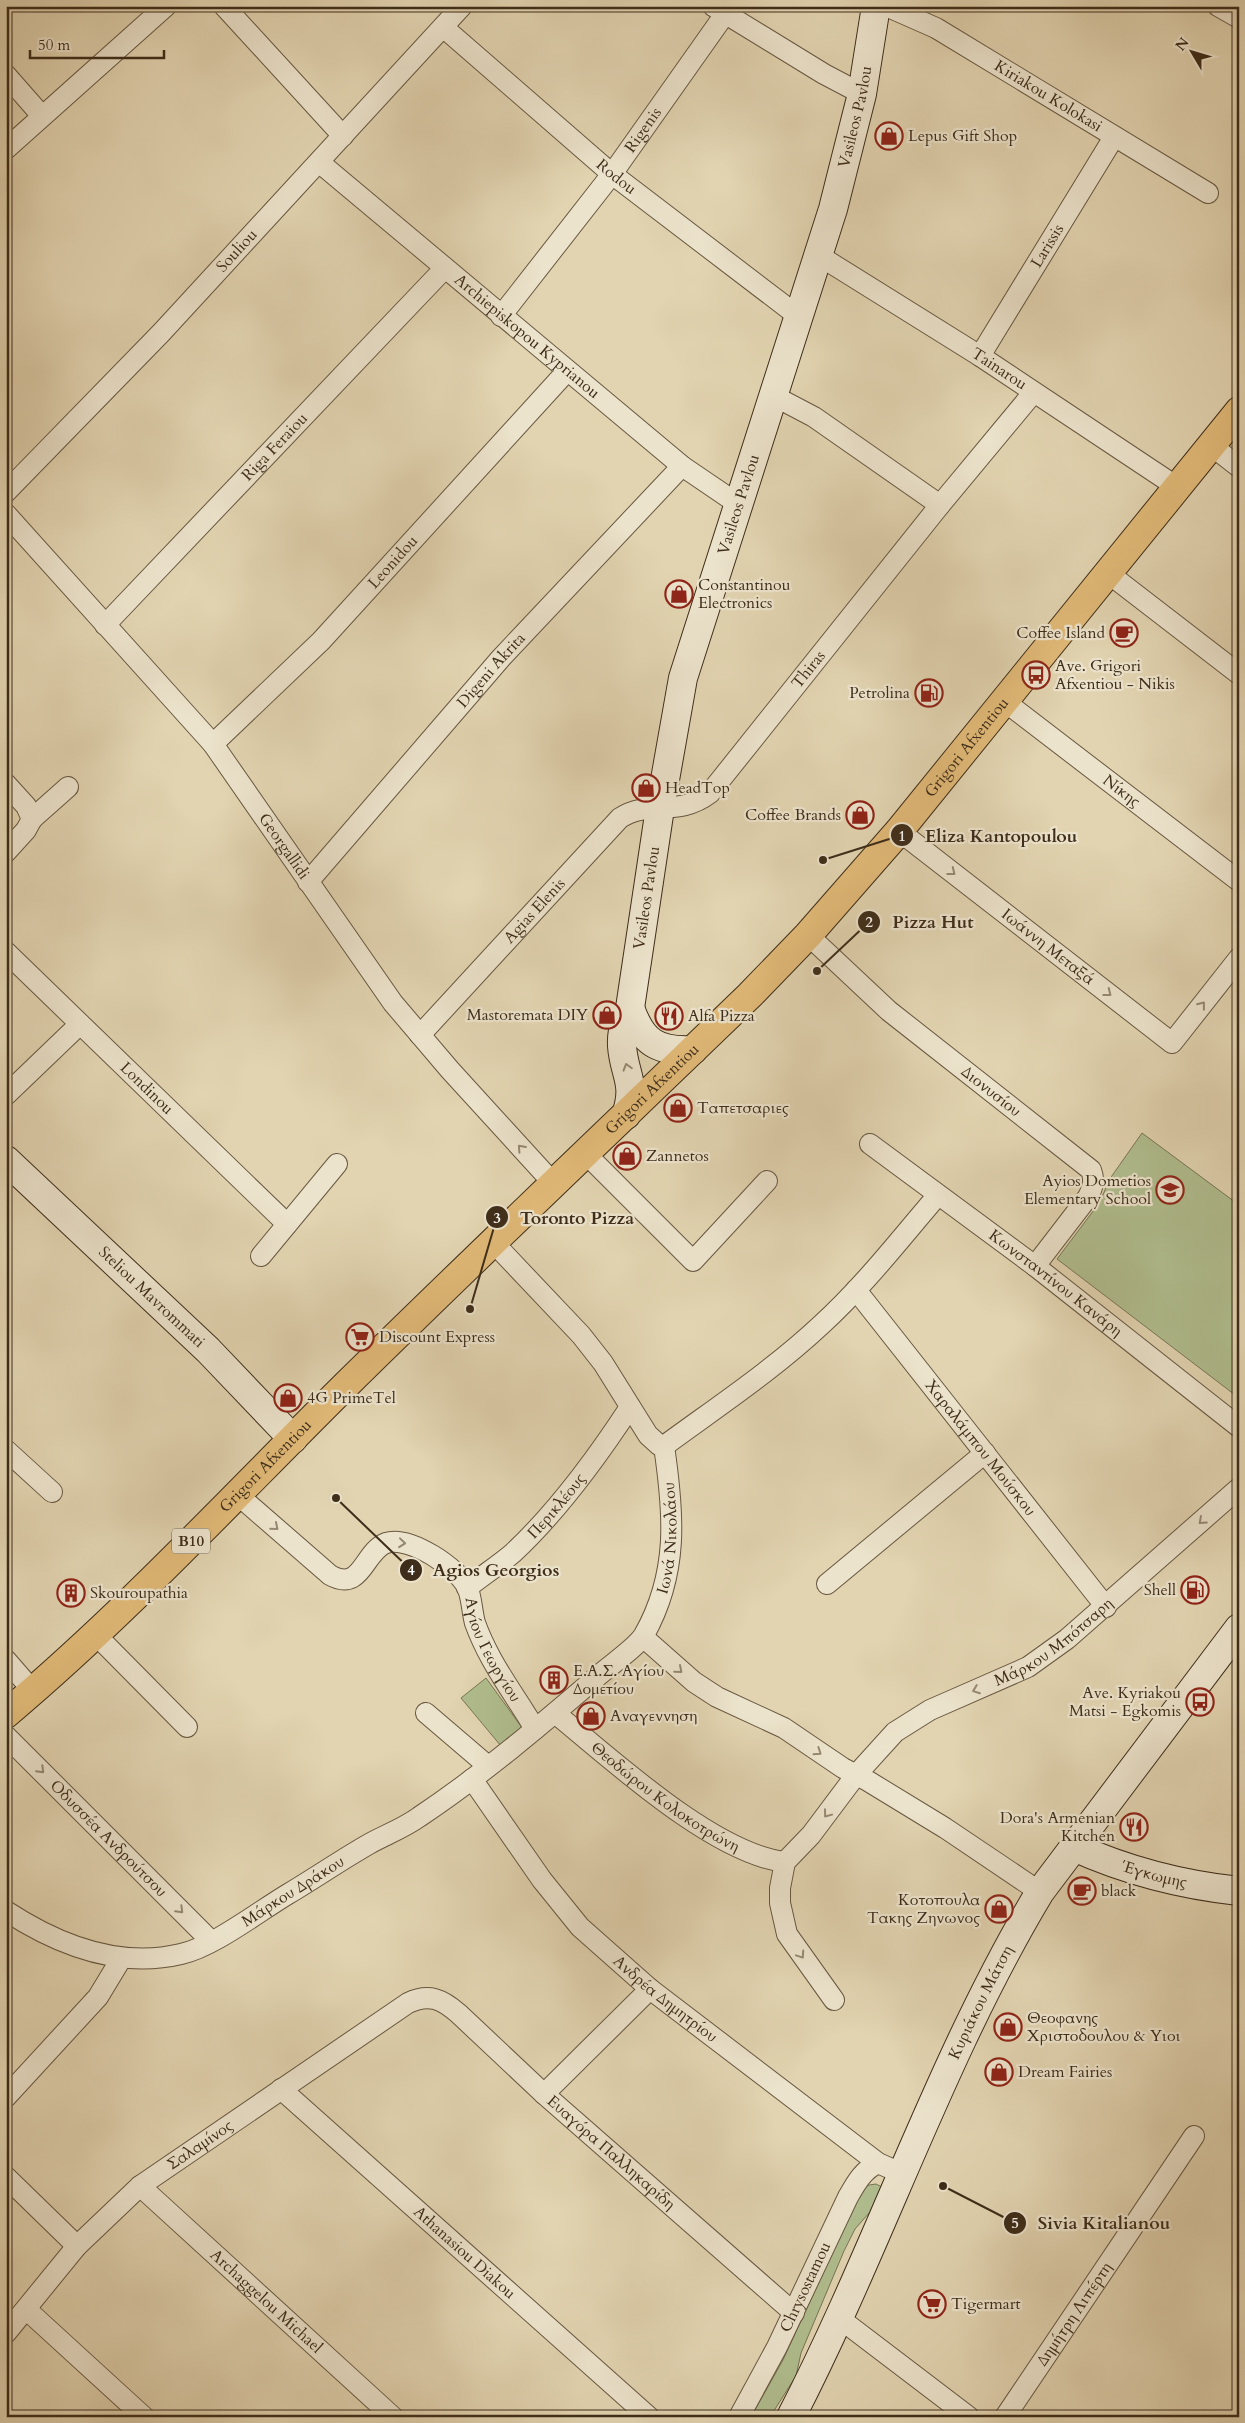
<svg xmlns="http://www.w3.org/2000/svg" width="1245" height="2423" font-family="Cardo,serif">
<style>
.green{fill:#b0bd8e;stroke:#777554}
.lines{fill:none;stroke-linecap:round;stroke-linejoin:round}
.street-casing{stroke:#675740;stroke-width:22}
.secondary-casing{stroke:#3e2d1a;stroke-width:30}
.primary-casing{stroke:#3e2d1a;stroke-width:30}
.street{stroke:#ece3cc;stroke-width:20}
.secondary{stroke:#ece3cc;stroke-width:28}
.primary{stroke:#e1ba78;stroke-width:28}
.oneway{stroke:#958873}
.labels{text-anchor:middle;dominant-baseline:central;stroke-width:4.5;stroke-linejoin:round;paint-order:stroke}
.shield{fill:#ece3cc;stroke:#72644f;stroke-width:1}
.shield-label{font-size:15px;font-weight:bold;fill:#3e2d1a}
.street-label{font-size:16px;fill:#3e2d1a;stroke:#ece3cc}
.poi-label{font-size:16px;fill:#3e2d1a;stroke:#ece3cc;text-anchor:start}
.leader{fill:none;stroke:#3e2d1a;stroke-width:2}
.callout-dot{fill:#3e2d1a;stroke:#ece3cc;stroke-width:2}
.mark-label{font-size:15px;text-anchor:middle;font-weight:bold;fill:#fff}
.callout-label{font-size:18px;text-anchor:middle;font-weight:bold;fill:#3e2d1a;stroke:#ece3cc;stroke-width:4.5;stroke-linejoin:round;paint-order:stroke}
</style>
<rect width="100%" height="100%" fill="#e2d4b1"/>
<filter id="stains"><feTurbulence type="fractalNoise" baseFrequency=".004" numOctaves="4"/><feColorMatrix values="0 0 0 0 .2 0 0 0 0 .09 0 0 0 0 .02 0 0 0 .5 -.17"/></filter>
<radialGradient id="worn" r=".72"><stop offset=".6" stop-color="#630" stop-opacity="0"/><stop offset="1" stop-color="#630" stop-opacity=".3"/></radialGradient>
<path class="green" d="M1142,1133l97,72v193l-182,-139 43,-57 9,-22z
M486,1678l37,51 -22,17 -40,-48z
M876,2184l6,3 -12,25 -15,17 -11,22 -43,102 -5,23 -26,41h-19l32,-57 78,-170 8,-5z"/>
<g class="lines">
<g class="street-casing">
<g id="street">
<path d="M224,6l119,130"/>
<path d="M713,6l111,68 38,20"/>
<path id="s1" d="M886,6l50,22 272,165"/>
<path d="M1218,6l21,12"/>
<path id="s2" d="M443,27l169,147 186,142"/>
<path d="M6,75l36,41"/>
<path d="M6,149l160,-143"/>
<path id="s3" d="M320,163l362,303 56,38"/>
<path id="s4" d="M818,255l162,101 197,131"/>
<path id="s5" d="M501,316l111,-142 113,-160"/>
<path id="s6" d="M980,356l134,-219"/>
<path d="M774,396l40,21 126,88"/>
<path d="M1212,446l27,21"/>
<path id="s7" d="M6,492l155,-159 301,-327"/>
<path id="s8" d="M6,514l207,230 180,259 57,67 104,114"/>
<path d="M1108,573l131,101"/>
<path id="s9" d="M105,625l339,-356"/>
<path id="s10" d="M1004,701l235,180"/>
<path id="s11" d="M213,744l108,-103 246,-270"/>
<path d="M6,784l20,22 6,13 -6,11 -20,22"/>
<path d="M32,819l36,-32"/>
<path id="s12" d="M899,831l273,212 67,-85"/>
<path id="s13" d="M308,882l193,-224 181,-192"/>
<path id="s14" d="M808,935l81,76 202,159c4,10 2,17 -3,27l-53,69"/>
<path id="s15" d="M6,952l281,272"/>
<path id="s16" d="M420,1035l200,-217c30,-19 57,0 90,-25l230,-288 93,-112"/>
<path d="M6,1095l74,-71"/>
<path id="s17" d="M870,1144l165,122 204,161"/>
<path d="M585,1153l108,108 74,-80"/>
<path d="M492,1241l89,94 22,28 45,72 11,10 5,1"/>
<path d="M261,1256l76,-92"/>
<path id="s18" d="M856,1290l250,317"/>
<path d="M664,1446c53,-39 109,-76 157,-121 43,-39 79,-86 117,-130"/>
<path d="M6,1450l46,42"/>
<path id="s19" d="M238,1495l92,80c32,18 33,-23 56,-32 23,-8 73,25 82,46 4,11 4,23 7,34 4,11 10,24 16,35 13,24 30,47 44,71"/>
<path d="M827,1584l158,-131"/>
<path id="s20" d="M467,1588c15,-12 32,-23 46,-35 45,-42 83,-94 117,-146"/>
<path d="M96,1635l91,92"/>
<path d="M643,1637l51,45 23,15 67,31 59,40 25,13 77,47 95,64"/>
<path d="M6,1660l27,31"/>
<path d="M426,1713l62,53"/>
<path id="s21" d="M555,1713c56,46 159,141 230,149"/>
<path id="s22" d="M6,1736l205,205"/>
<path id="s23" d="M472,1779l70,101 38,47 70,62 228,174 25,11"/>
<path id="s24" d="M6,1911c52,34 112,58 175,43 32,-7 77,-42 107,-60 27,-16 53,-34 81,-50 16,-9 35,-16 50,-27 63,-42 122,-92 179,-141 12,-11 38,-28 46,-41 35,-62 30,-121 20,-189"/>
<path id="s25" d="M834,2000l-47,-66 -7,-31v-15l5,-26 26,-27 45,-60 39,-43 35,-22 98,-43 39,-28 172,-151"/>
<path id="s26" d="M281,2089l368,328"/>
<path d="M544,2094l106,-105"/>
<path d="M6,2097l92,-100 23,-38"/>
<path d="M6,2177l71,69"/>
<path id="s27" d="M140,2186l253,231"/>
<path d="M27,2310l117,107"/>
<path d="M839,2318l130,99"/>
<path id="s28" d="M6,2333l71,-87 63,-60 268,-183c21,-10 34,-4 51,11l85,80 250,219"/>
<path id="s29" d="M739,2417l38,-70 71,-150c8,-14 15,-27 30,-34"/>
<path id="s30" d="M1005,2417l189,-281"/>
</g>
</g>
<g class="secondary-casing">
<g id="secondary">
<path d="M630,1008c12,34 27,44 63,42"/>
<path id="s31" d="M626,1115c11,-32 -2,-40 -4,-69 -1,-14 3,-26 8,-38l30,-200 23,-130 150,-469 29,-115 14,-88"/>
<path id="s32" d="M6,1160l202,190 85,89"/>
<path id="s33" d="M1074,1847c51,23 109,38 165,44"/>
<path id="s34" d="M791,2417c89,-172 149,-359 249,-525l199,-264"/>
</g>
</g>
<g class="primary-casing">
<g id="primary">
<path id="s35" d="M6,1714c121,-102 228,-218 340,-329 133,-131 269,-260 404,-390l58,-60 91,-104 340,-420"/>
</g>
</g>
<use href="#street" class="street"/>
<use href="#secondary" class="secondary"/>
<use href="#primary" class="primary"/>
</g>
<defs><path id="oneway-chevron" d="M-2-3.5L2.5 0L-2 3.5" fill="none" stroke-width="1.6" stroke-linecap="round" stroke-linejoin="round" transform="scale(1.25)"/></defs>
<g class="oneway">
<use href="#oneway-chevron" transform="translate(952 872) rotate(38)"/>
<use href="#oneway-chevron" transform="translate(1108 993) rotate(38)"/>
<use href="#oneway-chevron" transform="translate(1202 1005) rotate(-52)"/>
<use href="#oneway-chevron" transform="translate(627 1067) rotate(-106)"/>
<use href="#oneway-chevron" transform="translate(521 1148) rotate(-132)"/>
<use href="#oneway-chevron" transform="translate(1202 1521) rotate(138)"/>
<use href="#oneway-chevron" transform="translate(275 1527) rotate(41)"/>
<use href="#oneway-chevron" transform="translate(402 1543) rotate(6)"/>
<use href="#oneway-chevron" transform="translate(679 1670) rotate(41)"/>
<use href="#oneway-chevron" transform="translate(976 1690) rotate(159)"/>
<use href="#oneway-chevron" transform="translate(818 1752) rotate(34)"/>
<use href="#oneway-chevron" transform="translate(41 1770) rotate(45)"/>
<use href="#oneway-chevron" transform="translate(827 1814) rotate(127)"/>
<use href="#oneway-chevron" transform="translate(180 1910) rotate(45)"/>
<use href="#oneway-chevron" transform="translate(801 1955) rotate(56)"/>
</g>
<defs>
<g id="shop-ring" transform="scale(1.4375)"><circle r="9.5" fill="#ece3cc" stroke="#8f2418" stroke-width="1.5"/><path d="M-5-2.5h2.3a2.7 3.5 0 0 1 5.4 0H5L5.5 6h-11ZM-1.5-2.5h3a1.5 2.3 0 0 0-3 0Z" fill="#8f2418"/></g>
<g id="cafe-ring" transform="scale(1.4375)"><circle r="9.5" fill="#ece3cc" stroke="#8f2418" stroke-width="1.5"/><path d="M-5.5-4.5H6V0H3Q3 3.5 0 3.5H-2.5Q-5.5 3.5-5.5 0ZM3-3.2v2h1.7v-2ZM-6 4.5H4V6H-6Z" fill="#8f2418"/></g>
<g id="bus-ring" transform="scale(1.4375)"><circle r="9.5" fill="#ece3cc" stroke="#8f2418" stroke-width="1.5"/><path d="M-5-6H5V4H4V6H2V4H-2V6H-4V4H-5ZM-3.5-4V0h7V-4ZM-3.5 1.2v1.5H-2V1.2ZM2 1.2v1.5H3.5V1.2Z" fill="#8f2418"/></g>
<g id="fuel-ring" transform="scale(1.4375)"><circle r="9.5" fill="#ece3cc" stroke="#8f2418" stroke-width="1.5"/><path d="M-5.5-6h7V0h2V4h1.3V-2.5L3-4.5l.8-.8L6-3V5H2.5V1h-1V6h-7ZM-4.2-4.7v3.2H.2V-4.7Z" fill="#8f2418"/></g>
<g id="restaurant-ring" transform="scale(1.4375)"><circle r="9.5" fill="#ece3cc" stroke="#8f2418" stroke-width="1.5"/><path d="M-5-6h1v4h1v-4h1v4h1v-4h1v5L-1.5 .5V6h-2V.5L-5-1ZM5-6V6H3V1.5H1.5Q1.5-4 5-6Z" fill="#8f2418"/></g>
<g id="school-ring" transform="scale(1.4375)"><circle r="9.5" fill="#ece3cc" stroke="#8f2418" stroke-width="1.5"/><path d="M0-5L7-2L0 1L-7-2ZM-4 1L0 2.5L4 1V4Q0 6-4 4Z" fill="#8f2418"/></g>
<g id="supermarket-ring" transform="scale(1.4375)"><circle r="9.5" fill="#ece3cc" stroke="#8f2418" stroke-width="1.5"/><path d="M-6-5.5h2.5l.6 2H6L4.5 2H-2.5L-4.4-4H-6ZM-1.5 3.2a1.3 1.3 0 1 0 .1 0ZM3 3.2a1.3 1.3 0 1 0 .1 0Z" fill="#8f2418"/></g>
<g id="building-ring" transform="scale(1.4375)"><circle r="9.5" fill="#ece3cc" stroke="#8f2418" stroke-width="1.5"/><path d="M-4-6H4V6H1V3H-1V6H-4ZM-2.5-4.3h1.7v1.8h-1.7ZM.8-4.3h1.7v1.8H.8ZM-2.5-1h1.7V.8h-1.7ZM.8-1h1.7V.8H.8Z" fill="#8f2418"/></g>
</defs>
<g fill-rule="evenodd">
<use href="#shop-ring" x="889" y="136"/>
<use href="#shop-ring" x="679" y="594"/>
<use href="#cafe-ring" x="1124" y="633"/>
<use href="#bus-ring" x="1036" y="675"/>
<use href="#fuel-ring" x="929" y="693"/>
<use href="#shop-ring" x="646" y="788"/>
<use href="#shop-ring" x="860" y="815"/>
<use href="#shop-ring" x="607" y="1015"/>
<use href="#restaurant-ring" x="669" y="1016"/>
<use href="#shop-ring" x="678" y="1108"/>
<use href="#shop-ring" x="627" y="1156"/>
<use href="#school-ring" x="1170" y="1190"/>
<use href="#supermarket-ring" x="360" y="1337"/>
<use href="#shop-ring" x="288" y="1398"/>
<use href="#fuel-ring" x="1195" y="1590"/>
<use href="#building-ring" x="71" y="1593"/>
<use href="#building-ring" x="554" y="1680"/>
<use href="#bus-ring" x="1200" y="1702"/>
<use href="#shop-ring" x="591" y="1716"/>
<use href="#restaurant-ring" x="1134" y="1827"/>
<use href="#cafe-ring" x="1082" y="1891"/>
<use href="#shop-ring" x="999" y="1909"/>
<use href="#shop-ring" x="1008" y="2027"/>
<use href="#shop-ring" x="999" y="2072"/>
<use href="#supermarket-ring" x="932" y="2304"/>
</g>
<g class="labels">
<rect class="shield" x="172" y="1528.5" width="38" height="25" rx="4"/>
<g class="shield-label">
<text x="191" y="1541">B10</text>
</g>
<g class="street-label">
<text stroke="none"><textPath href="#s1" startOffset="186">Kiriakou Kolokasi</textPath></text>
<text stroke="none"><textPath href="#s31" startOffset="1031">Vasileos Pavlou</textPath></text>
<text stroke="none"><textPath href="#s5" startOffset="234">Rigenis</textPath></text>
<text stroke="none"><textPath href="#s2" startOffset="229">Rodou</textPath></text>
<text stroke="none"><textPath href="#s6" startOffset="129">Larissis</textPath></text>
<text stroke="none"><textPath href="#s7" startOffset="334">Souliou</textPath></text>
<text stroke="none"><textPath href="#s3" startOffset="270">Archiepiskopou Kyprianou</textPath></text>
<text stroke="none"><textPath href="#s4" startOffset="214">Tainarou</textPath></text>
<text stroke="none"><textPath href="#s9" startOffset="246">Riga Feraiou</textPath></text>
<text stroke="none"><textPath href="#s31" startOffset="626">Vasileos Pavlou</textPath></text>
<text stroke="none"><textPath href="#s11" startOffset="256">Leonidou</textPath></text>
<text stroke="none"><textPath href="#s16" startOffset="548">Thiras</textPath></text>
<text stroke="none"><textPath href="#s13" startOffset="280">Digeni Akrita</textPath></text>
<text stroke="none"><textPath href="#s35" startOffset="1364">Grigori Afxentiou</textPath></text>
<text stroke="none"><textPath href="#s10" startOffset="148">Νίκης</textPath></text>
<text stroke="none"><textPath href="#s8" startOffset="434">Georgallidi</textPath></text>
<text stroke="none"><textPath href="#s31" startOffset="221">Vasileos Pavlou</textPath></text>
<text stroke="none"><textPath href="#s16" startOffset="169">Agias Elenis</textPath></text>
<text stroke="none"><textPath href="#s12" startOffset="189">Ιωάννη Μεταξά</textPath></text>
<text stroke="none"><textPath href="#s15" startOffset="196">Londinou</textPath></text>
<text stroke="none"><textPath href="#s35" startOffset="899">Grigori Afxentiou</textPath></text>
<text stroke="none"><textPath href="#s14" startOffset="241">Διονυσίου</textPath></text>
<text stroke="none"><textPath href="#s17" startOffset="232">Κωνσταντίνου Κανάρη</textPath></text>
<text stroke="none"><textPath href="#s32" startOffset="200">Steliou Mavrommati</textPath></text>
<text stroke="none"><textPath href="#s18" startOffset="201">Χαραλάμπου Μούσκου</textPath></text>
<text stroke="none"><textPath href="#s35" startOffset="359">Grigori Afxentiou</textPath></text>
<text stroke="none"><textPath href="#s20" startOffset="122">Περικλέους</textPath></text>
<text stroke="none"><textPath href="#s24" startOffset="852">Ιωνά Νικολάου</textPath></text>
<text stroke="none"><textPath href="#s25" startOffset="508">Μάρκου Μπότσαρη</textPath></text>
<text stroke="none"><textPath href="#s19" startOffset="359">Αγίου Γεωργίου</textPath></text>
<text stroke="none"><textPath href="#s21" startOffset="139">Θεοδώρου Κολοκοτρώνη</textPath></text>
<text stroke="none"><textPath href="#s22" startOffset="145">Οδυσσέα Ανδρούτσου</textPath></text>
<text stroke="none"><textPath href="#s33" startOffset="85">Έγκωμης</textPath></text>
<text stroke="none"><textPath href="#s24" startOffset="314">Μάρκου Δράκου</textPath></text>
<text stroke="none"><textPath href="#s23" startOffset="295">Ανδρέα Δημητρίου</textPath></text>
<text stroke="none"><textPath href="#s34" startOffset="456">Κυριάκου Μάτση</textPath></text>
<text stroke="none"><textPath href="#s28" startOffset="272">Σαλαμίνος</textPath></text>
<text stroke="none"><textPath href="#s28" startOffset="786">Ευαγόρα Παλληκαρίδη</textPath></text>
<text stroke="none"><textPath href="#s26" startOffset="246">Athanasiou Diakou</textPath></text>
<text stroke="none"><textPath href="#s29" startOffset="146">Chrysostamou</textPath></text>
<text stroke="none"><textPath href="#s27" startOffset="171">Archaggelou Michael</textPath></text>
<text stroke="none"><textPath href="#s30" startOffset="124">Δημήτρη Λιπέρτη</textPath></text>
</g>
<g class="poi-label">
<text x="908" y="136">Lepus Gift Shop</text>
<text x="698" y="585">Constantinou<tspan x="698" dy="18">Electronics</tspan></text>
<text x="1105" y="633" text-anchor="end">Coffee Island</text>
<text x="1055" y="666">Ave. Grigori<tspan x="1055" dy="18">Afxentiou - Nikis</tspan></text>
<text x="910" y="693" text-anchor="end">Petrolina</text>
<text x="665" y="788">HeadTop</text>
<text x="841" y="815" text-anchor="end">Coffee Brands</text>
<text x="588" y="1015" text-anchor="end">Mastoremata DIY</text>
<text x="688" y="1016">Alfa Pizza</text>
<text x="697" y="1108">Ταπετσαριες</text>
<text x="646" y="1156">Zannetos</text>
<text x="1151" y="1181" text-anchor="end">Ayios Dometios<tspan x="1151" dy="18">Elementary School</tspan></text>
<text x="379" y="1337">Discount Express</text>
<text x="307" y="1398">4G PrimeTel</text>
<text x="1176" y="1590" text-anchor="end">Shell</text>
<text x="90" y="1593">Skouroupathia</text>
<text x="573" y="1671">Ε.Α.Σ. Αγίου<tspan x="573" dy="18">Δομετίου</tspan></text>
<text x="1181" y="1693" text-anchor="end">Ave. Kyriakou<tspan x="1181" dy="18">Matsi - Egkomis</tspan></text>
<text x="610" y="1716">Αναγεννηση</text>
<text x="1115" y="1818" text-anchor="end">Dora's Armenian<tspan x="1115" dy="18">Kitchen</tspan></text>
<text x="1101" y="1891">black</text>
<text x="980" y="1900" text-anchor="end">Κοτοπουλα<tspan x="980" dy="18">Τακης Ζηνωνος</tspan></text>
<text x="1027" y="2018">Θεοφανης<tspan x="1027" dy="18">Χριστοδουλου &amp; Υιοι</tspan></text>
<text x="1018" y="2072">Dream Fairies</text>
<text x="951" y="2304">Tigermart</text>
</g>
</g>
<path class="leader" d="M823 860L902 835M817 971L869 922M470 1309L497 1217M336 1498L411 1570M943 2186L1015 2223"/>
<g class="callout-dot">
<circle cx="823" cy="860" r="5"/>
<circle cx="817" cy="971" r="5"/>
<circle cx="470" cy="1309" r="5"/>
<circle cx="336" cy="1498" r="5"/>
<circle cx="943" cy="2186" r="5"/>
<circle cx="902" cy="835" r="12"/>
<circle cx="869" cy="922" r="12"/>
<circle cx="497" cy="1217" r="12"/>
<circle cx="411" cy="1570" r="12"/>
<circle cx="1015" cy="2223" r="12"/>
</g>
<g class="mark-label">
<text x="902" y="841">1</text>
<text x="869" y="927">2</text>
<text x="497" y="1223">3</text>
<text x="411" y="1575">4</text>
<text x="1015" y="2228">5</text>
</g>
<g class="callout-label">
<text x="1001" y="842">Eliza Kantopoulou</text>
<text x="933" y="928">Pizza Hut</text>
<text x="577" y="1224">Toronto Pizza</text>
<text x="496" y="1576">Agios Georgios</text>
<text x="1104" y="2229">Sivia Kitalianou</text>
</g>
<rect width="1245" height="2423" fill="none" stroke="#e2d4b1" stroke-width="25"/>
<rect x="8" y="8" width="1230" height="2408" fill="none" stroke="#3e2d1a" stroke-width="2.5"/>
<rect x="12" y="12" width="1220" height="2398" fill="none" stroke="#3e2d1a"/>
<g transform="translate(1192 52) rotate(308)" stroke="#ece3cc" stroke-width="4" paint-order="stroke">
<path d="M0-4L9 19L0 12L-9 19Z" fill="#3e2d1a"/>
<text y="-8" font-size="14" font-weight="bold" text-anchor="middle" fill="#3e2d1a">N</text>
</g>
<path d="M30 50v8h134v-8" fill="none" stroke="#3e2d1a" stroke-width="2.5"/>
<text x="38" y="50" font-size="15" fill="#3e2d1a" stroke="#ece3cc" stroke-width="4" paint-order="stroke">50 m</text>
<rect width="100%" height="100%" filter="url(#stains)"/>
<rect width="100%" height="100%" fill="url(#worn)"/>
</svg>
